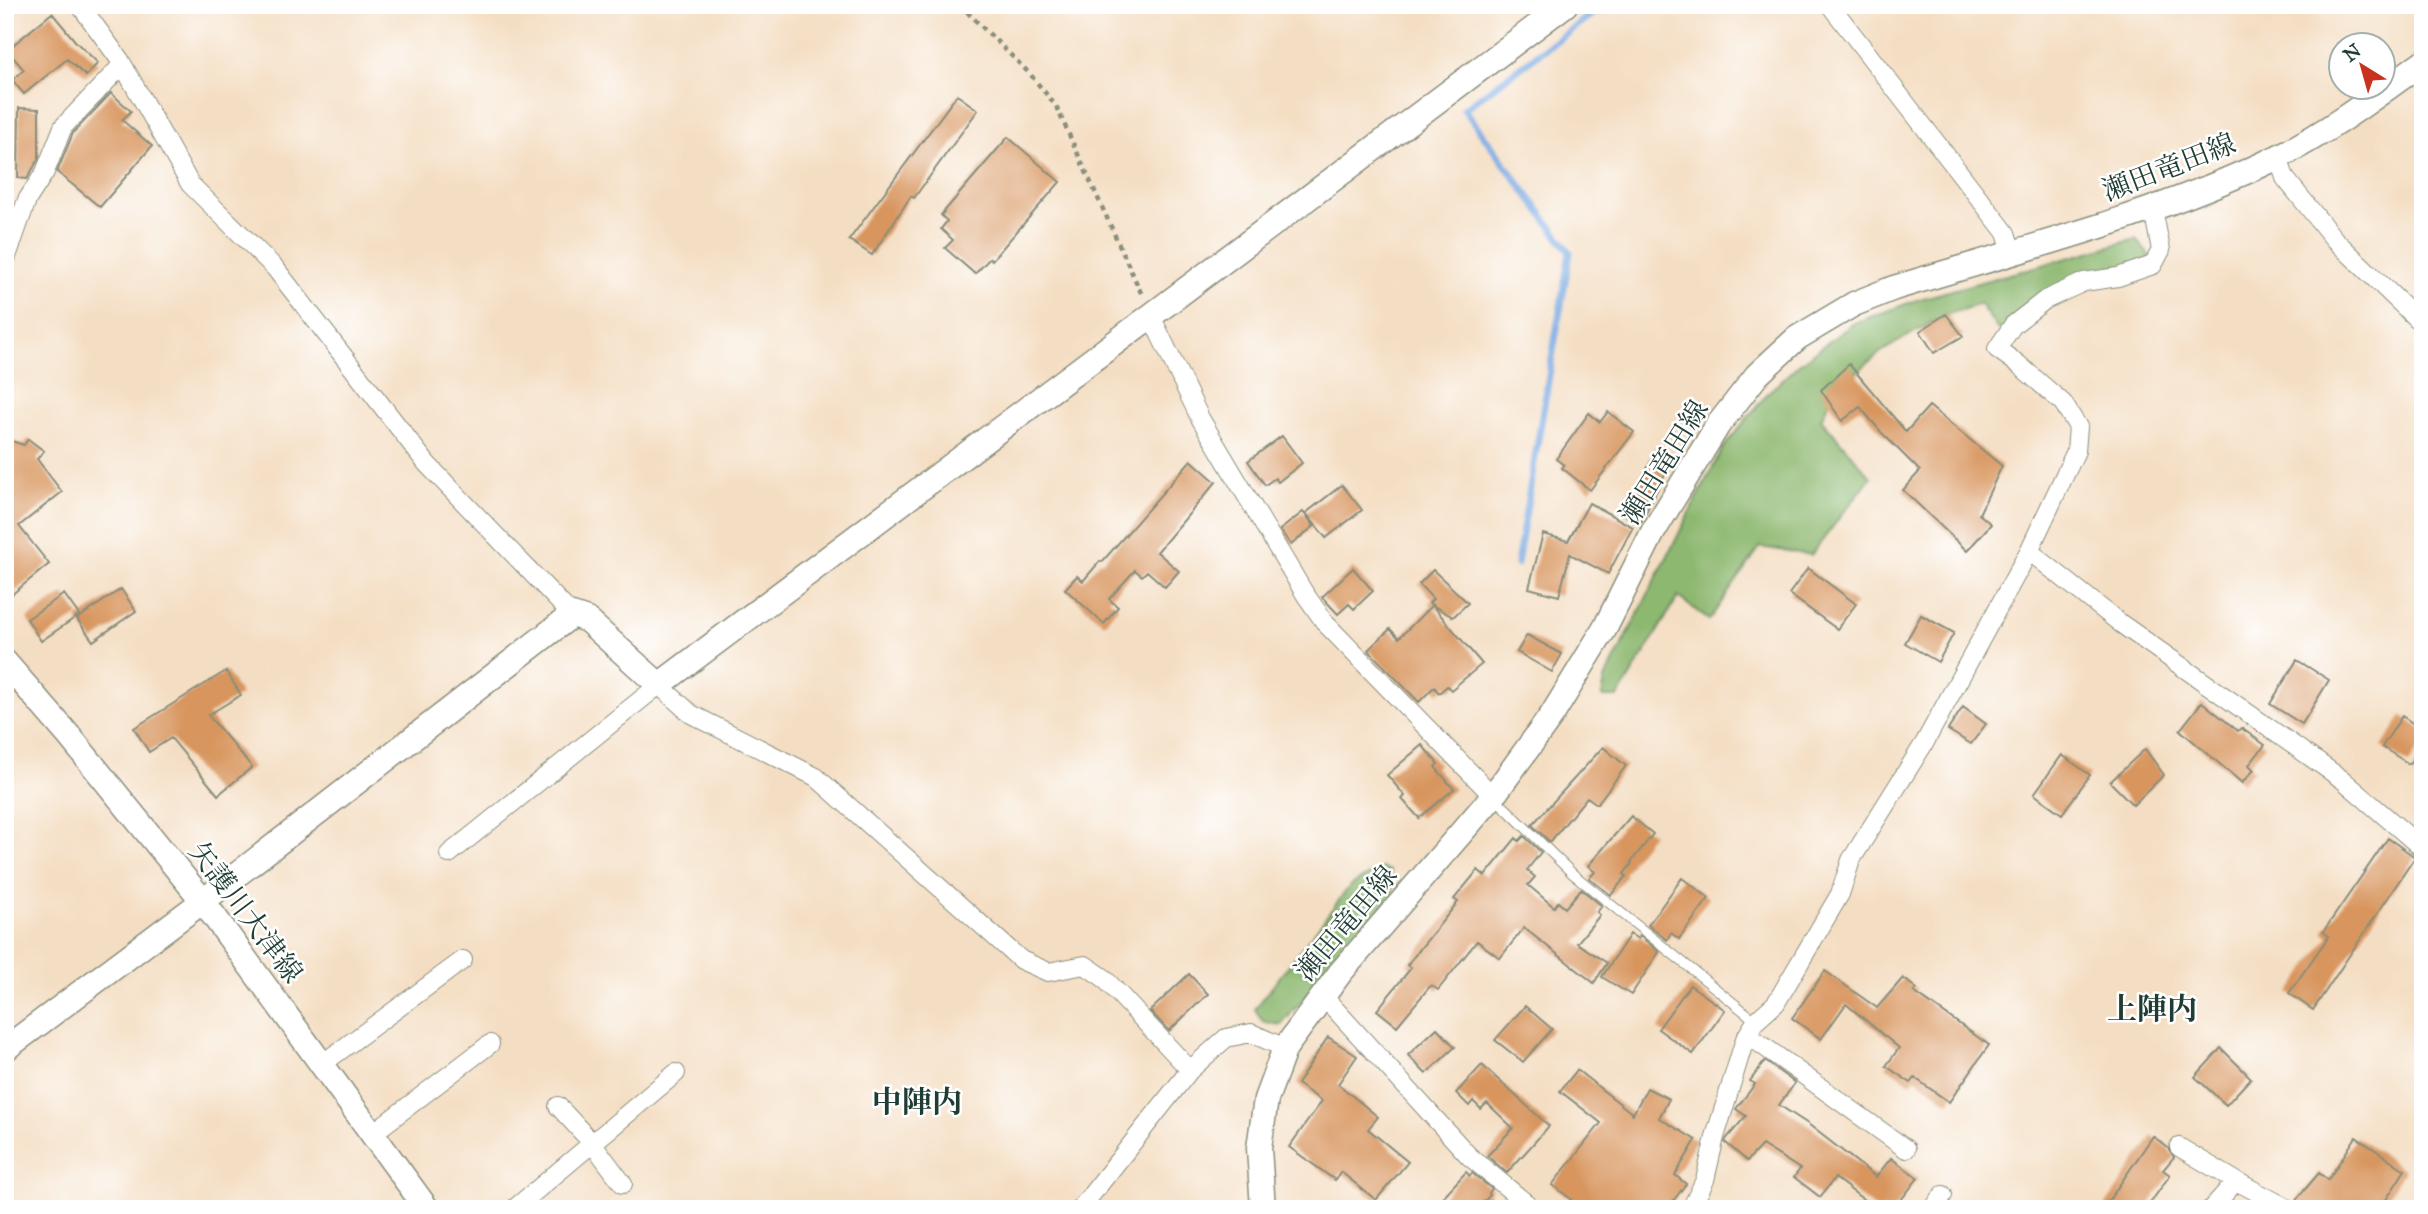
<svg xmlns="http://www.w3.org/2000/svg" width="2428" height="1214" font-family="'IM FELL Great Primer','Noto Serif JP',serif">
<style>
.forest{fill:#8db870;stroke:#567a52;stroke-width:2}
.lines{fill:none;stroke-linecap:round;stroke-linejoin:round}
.stream{stroke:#76a7e1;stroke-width:7}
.building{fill:#d8955d}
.lane-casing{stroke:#8a8e7c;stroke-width:11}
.street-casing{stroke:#8a8e7c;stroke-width:20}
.secondary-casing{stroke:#8a8e7c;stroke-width:27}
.path{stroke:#8a8e7c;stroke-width:4.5;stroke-dasharray:5 5;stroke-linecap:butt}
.lane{stroke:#fff;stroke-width:9}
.street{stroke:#fff;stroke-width:18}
.secondary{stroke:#fff;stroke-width:24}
.labels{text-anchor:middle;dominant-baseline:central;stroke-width:5;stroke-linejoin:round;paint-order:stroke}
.street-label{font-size:28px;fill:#1f3d34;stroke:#fff}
.neighbourhood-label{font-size:30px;font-weight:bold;fill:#1f3d34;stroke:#fff}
</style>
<rect width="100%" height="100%" fill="#fff"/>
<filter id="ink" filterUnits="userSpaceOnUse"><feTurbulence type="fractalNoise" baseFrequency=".0143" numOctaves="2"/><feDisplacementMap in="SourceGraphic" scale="14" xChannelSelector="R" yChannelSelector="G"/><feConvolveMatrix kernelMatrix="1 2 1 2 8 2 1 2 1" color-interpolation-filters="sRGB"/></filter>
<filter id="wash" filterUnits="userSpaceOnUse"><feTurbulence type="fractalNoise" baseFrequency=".00686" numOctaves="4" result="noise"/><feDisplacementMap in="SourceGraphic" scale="28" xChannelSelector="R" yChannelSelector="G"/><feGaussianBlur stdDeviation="1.57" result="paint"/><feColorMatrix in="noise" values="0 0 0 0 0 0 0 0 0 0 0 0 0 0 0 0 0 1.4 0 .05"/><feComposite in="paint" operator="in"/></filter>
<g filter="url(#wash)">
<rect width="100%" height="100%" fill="#f4dec3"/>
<path class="forest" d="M2136,239l16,20 -57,20 -84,50 -13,1 -18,-26 -38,12 -61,36 -47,39 -13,28 50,58 -60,78 -51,-8 -51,73 -31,-23 -60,100h-16l3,-18 117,-230 45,-55 32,-30 55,-41 66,-24z
M1381,868l9,3 3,23 -112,131 -18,-3 -8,-13 95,-123z"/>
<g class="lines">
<path class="stream" d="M5,122l3,23 -3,63
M1517,564l53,-312 -106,-143 140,-104"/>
</g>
<g id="blocks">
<path class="building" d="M52,13l24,29 22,21 -12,13 -19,-17 -43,35 -12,-14 12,-10 -17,-20z
M111,93l20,18 -9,9 30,26 -52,61 -43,-35 16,-39z
M957,95l21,15 -64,88 -3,-2 -39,59 -23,-15z
M19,108l20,1v49l-12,21 -9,-1z
M1008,137l52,45 -68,78 -2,-2 -15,16 -30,-26 8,-8 -12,-11 6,-8 -6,-6z
M1946,314l17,22 -29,17 -14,-22z
M1849,364l57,68 23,-26 73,60 -23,48 12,10 -24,27 -64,-61 17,-19 -39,-39 -21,-25 -18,14 -21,-31z
M1608,412l26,20 -44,58 -28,-22 2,-3 -8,-6 33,-46 11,9z
M1282,436l20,27 -24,19 -3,-4 -10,7 -17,-24z
M5,439l19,6 4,-6 16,12 -7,8 25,33 -43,34 30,38 -44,36z
M1657,448l17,8 -33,66 -16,-8z
M1191,460l25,22 -59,70 22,19 -14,16 -18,-16 -5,5 -7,-6 -26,29 9,8 -14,17 -39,-35 12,-13 6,5 17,-20 2,1z
M1342,485l20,25 -36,28 -20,-25z
M1589,503l44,24 -25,47 -38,-20 -11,42 -30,-8 14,-54 25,7z
M1303,512l11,14 -23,19 -11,-15z
M1353,568l20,23 -19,18 -5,-5 -11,10 -16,-17z
M1808,568l48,36 -19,25 -48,-35z
M1433,570l35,33 -15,14 -21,-12 50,59 -31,26 -4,-4 -8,7 -5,-6 -15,15 -51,-52 22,-21 9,9 33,-33 -3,-2 4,-4 -14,-15z
M121,589l15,22 -43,30 -16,-22z
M64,594l15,21 -38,26 -14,-22z
M1921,615l33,18 -16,29 -33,-19z
M1527,635l35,19 -10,18 -35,-20z
M2297,660l32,20 -27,44 -32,-20z
M226,671l15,24 -33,20 44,52 -34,28 -47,-57 -22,14 -15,-24z
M2202,702l36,29 3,-3 24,17 -16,20 5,5 -12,13 -62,-53z
M1963,707l23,17 -15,20 -23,-14z
M2402,716l21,14v13l-14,21 -27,-17z
M1422,745l16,19 -3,3 19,22 -35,29 -17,-19 3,-3 -18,-21z
M1603,747l23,19 -29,38 -10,-7 -37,45 -18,-17z
M2145,749l19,26 -31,30 -23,-23z
M2062,755l28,20 -28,39 -28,-20z
M1631,816l22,18 -22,28 1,1 -8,11 2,2 -15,19 -22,-17 6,-6 -7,-6z
M1524,836l17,16 -14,18 8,7 -7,8 26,22 4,-5 7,6 16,-19 21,17 -5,6 3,3 -23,28 30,20 -13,20 -70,-55 -24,30 -23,-17 -39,49 -7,-5 -34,41 -20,-16 34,-42 -4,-3 51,-63 -4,-3 24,-29 7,6 31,-38 3,3z
M2388,838l27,19 -102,153 -24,-17 40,-57 -6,-4z
M1682,878l27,20 -30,41 -8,-6 -4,7 -19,-15z
M1630,934l8,5 2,-3 19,16 -28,43 -29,-18z
M1825,971l52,37 26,-30 14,11 -3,3 75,53 -40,57 -34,-24 -4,5 -25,-17 13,-18 -53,-44 -25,35 -29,-21z
M1189,974l19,20 -39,37 -19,-20z
M1690,985l35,25 -32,44 -35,-25z
M1525,1006l27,23 -29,33 -28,-22z
M1437,1028l18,19 -29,27 -18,-19z
M1328,1037l29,19 -19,28 40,33 -10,12 40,33 -32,38 -35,-28 -6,8 -46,-33 33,-46 -25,-17z
M2221,1048l30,30 -25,27 -31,-28z
M1765,1061l30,22 -16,22 29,19 68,53 15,-19 27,20 -24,31h-18l-41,-31 -15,19 -26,-20 6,-8 -38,-24 -15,16 -22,-19 2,-4 19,-22 -10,-7 19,-25 -5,-3z
M1482,1065l67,61 -42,47 -20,-17 26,-28 -26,-25 -6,6 -8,-8 -4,5 -13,-13z
M1577,1070l56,44 14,-26 22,11 -10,19 37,22 -21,35 11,9 -19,25h-105l9,-10 -19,-14 49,-62 -41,-32z
M2153,1136l15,12 6,9 -11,13 7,5 -24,34h-43z
M2356,1137l49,33 -25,39h-80l-4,-9 23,-27 9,7z
M1466,1172l4,4 2,-3 20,16 -3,4 1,2 -13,14h-45z"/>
</g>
</g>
<g filter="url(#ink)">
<use href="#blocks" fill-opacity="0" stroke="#8a8e7c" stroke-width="2"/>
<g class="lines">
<g class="lane-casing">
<path id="lane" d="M1494,797l79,77 183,147"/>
</g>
<g class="street-casing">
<path id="street" d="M80,5l40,55 70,124 85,84 152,196 145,151
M1830,5l176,228 6,19
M2278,156l7,22 49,61 89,86
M5,262l22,-62 18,-28 18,-45 59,-62
M1151,316l49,102 105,176 21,30 167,172
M2029,551l91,72 223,157 80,69
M449,854l210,-169 32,29 125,63 205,183 27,12 37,-7 19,13 86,92
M1323,996l146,160 64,53
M1748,1035l158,114
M322,1064l141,-104
M558,1106l35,38 30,40
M373,1133l117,-89
M2179,1147l57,34
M514,1209l162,-136
M1080,1209l110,-139 36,-32 25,-5 34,15
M1691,1209l14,-29 10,-43 30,-98 11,-18 20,-18 64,-109 11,-34 74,-118 104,-191 47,-100 2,-24 -15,-24 -45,-39 -21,-15 16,-24 32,-25 39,-18 34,-5 35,-12 8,-15 -8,-41
M1933,1209l10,-14
M2211,1209l25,-28 53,28"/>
</g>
<g class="secondary-casing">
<path id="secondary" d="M5,662l65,75 133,164 224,308
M5,1049l198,-148 369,-286 15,5 72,65 906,-680
M1263,1209l-4,-61 7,-49 19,-51 55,-75 153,-177 59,-81 53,-87 48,-96 65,-107 39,-50 40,-37 57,-34 40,-16c128,-39 261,-72 382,-130 52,-26 100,-62 147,-96"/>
</g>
<path class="path" d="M960,5l70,69 26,32 87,191"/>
<use href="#lane" class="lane"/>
<use href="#street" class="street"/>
<use href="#secondary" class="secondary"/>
</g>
</g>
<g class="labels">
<g class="street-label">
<text transform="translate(2169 167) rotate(-21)">瀬田竜田線</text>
<text transform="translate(1664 462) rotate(-58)">瀬田竜田線</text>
<text transform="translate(246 912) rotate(53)">矢護川大津線</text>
<text transform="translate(1346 923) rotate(-50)">瀬田竜田線</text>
</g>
<g class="neighbourhood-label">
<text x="2152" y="1009">上陣内</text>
<text x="917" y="1102">中陣内</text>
</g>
</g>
<rect width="2428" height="1214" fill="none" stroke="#fff" stroke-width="28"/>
<g transform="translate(2362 66) rotate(323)"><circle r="33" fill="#ffffff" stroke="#a5b1ae" stroke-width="2"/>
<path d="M0-5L12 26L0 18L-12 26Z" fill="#c8321e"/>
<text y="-10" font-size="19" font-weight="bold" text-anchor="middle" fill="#1f3d34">N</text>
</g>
</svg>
